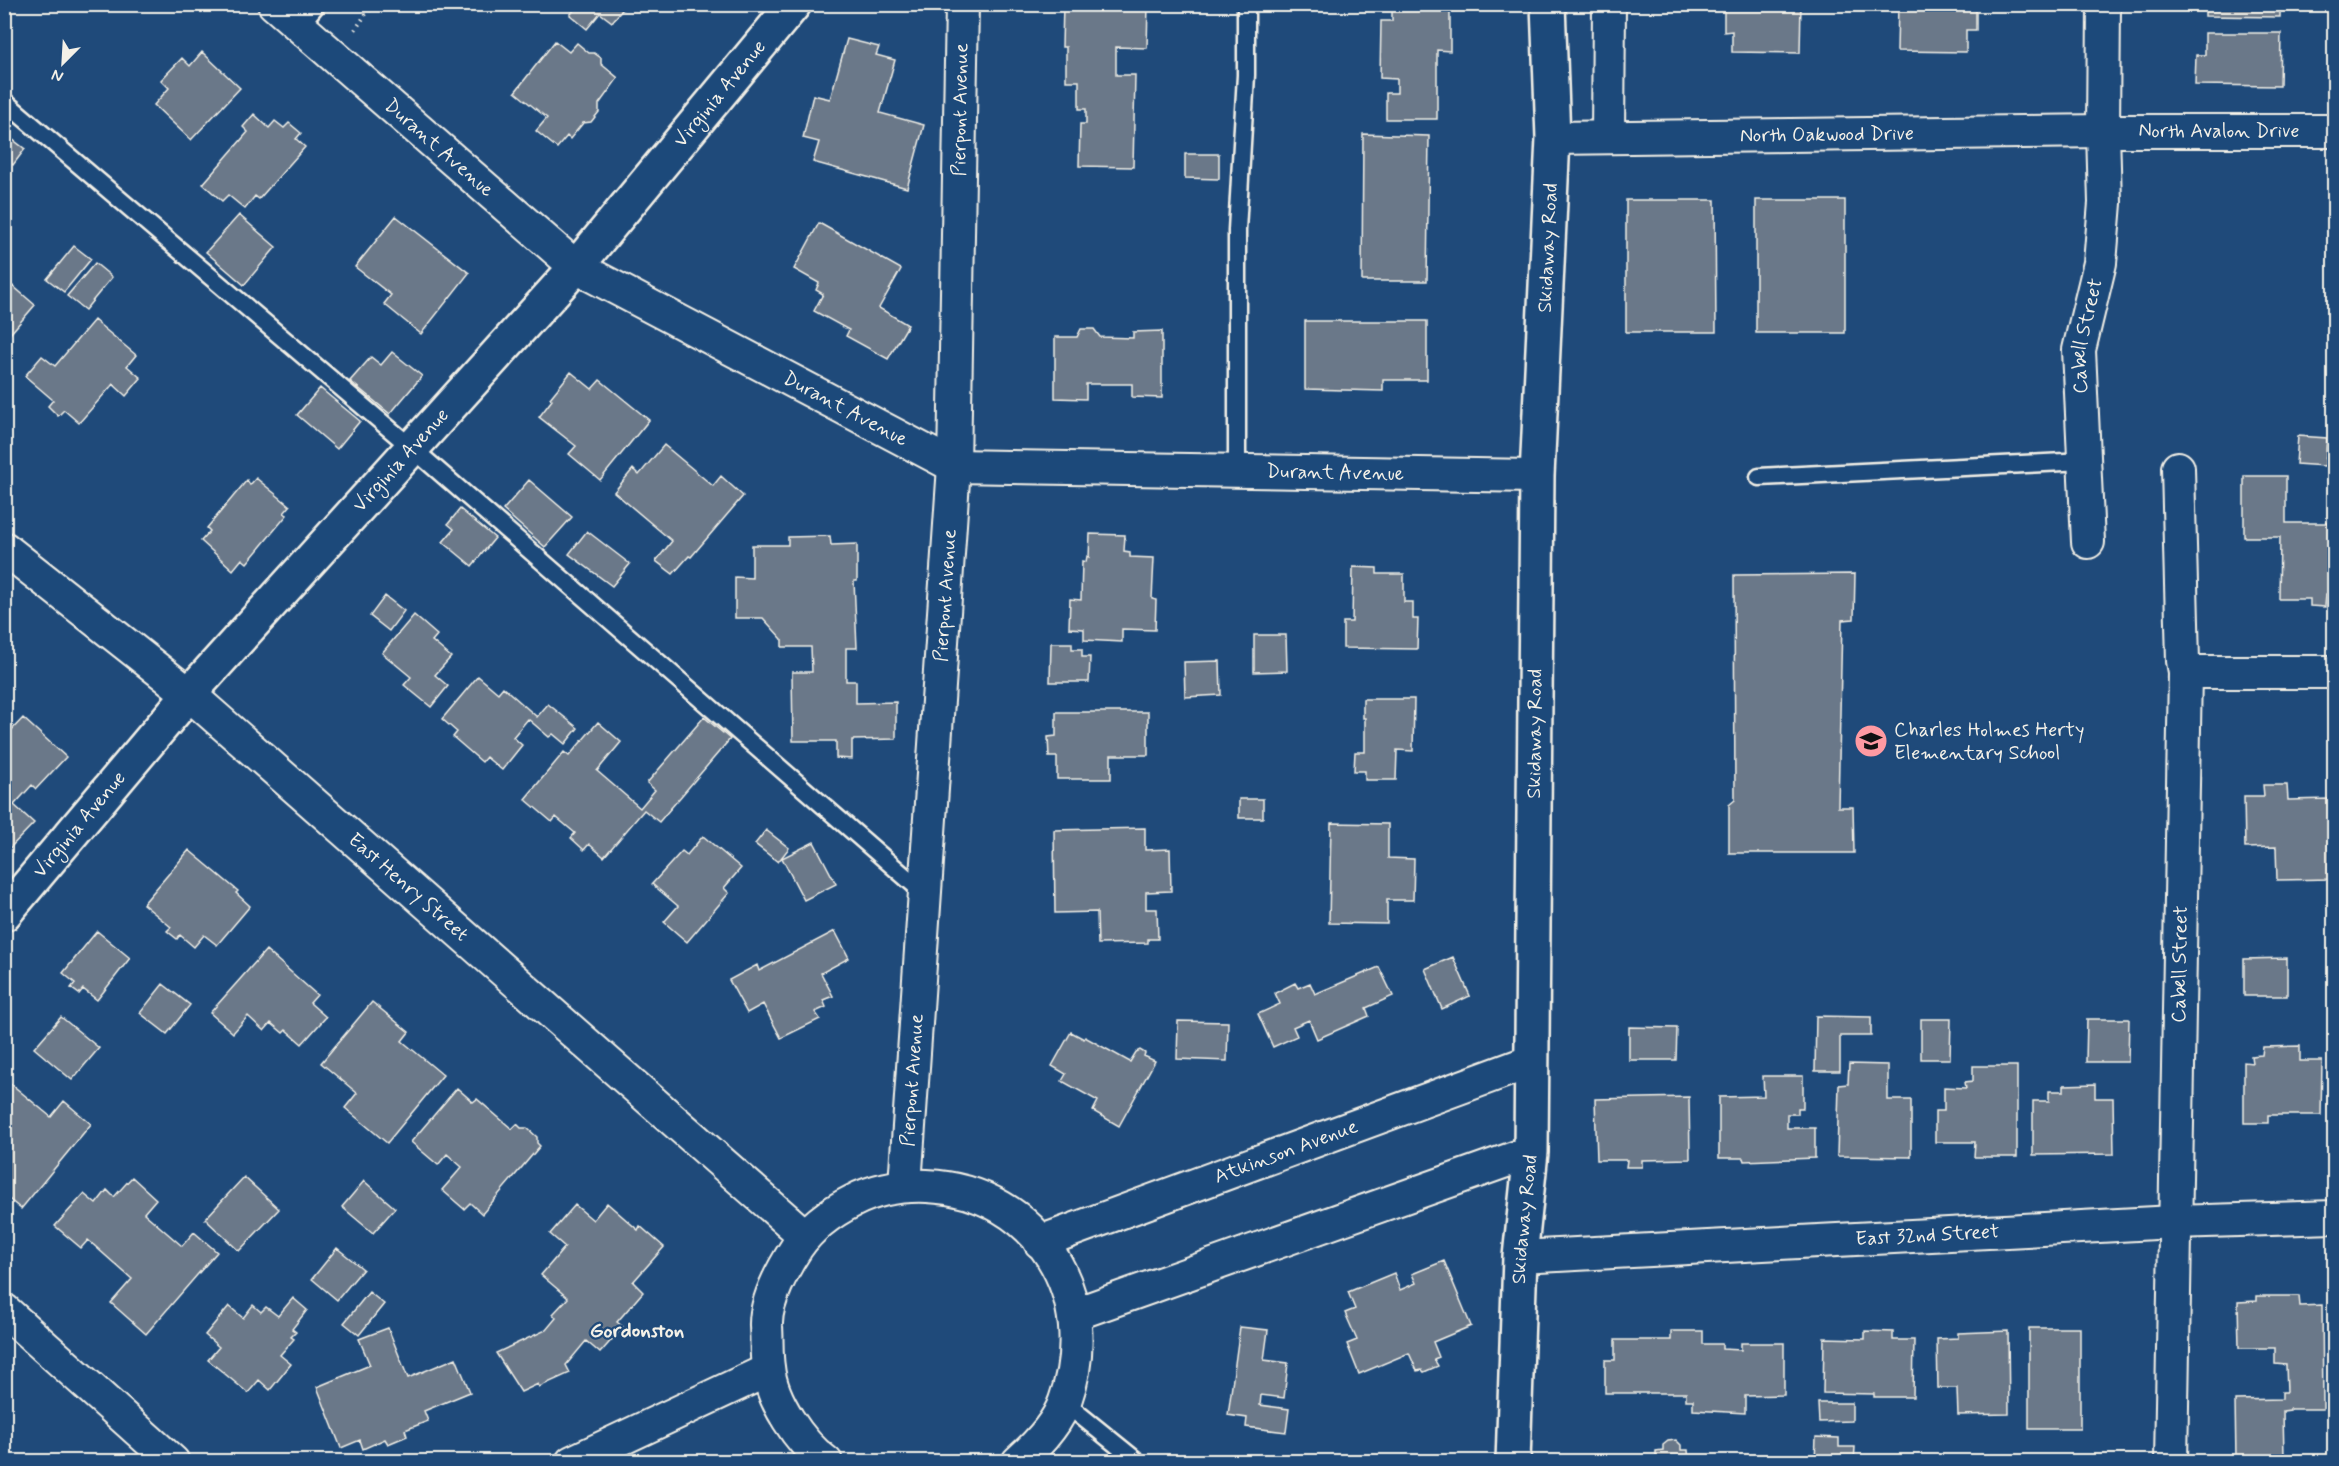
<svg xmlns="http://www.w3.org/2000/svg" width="2339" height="1466" font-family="Mynerve,sans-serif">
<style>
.building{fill:#6a7889;stroke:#f4f1e8;stroke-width:1.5}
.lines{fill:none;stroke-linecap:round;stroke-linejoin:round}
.service-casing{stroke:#f4f1e8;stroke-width:21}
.minor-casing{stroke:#f4f1e8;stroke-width:36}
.tertiary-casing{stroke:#f4f1e8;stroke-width:38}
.secondary-casing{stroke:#f4f1e8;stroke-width:38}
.path{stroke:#f4f1e8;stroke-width:4;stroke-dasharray:1.5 4.5;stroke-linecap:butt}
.service{stroke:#1f4a7a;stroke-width:16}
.minor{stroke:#1f4a7a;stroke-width:32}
.tertiary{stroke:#1f4a7a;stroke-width:33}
.secondary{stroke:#1f4a7a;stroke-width:33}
.labels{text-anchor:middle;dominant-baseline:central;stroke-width:4.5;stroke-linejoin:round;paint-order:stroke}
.street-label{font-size:20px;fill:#f4f1e8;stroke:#1f4a7a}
.poi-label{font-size:20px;fill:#f4f1e8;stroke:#1f4a7a;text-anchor:start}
.neighbourhood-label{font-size:21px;font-weight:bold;fill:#f4f1e8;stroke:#1f4a7a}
</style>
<rect width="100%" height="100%" fill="#1f4a7a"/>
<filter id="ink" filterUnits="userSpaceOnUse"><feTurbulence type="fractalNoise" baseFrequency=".0167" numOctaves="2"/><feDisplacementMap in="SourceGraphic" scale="12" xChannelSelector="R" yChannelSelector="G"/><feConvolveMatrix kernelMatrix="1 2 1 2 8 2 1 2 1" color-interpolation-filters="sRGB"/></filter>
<g filter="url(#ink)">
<path class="building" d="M579,4h48l-15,18 -12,-9 -13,16 -17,-14z
M1063,4h85l-1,44 -31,-1v28h19l-2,92 -54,-1 1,-42h6v-15h-7v-28h-13v-34h-4z
M1392,4h58v47l-13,-1v69h-51v-26h11v-14l-17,-1 1,-57h11z
M1724,4h77l-1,49 -68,-1v-21l-8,1z
M1898,4h78v26h-10v22l-69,-1z
M2205,4h75v13l-75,-1z
M2205,33h76l-1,53 -85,-1 1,-30h9z
M847,39l32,8 -3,8 19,5 -15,53 44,12 -17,63 -94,-26 6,-20 -16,-4 10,-43 17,4z
M555,41l14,11 8,-9 12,10h5l7,5v6l17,14 -19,26v8l-8,10 -8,1 -13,16 -3,-3 -10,12 -21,-17 11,-13 -32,-26z
M202,52l38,36 -49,52 -37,-35 15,-17 -8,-8 21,-22 8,8z
M254,114l15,14 6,-7 9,7 5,-5 12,10 -5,6 9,8 -46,52 -4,-3 -10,13 -17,-14 -6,6 -19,-17 45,-52 -5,-5z
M4,133l21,16 -12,16 -9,-6z
M1363,134l66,2 -2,145h-65z
M1185,154h34v25l-34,-1z
M1626,200h89l1,132h-90z
M1756,200h89v133h-89z
M239,215l37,32 -32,38 -38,-33z
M396,216l73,57 -48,61 -37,-30 7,-9 -36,-28z
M819,223l82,46 -22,39 29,17 -20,34 -42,-23 3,-6 -35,-19 9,-17 -7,-4 3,-7 -25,-14z
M74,246l17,13 -27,33 -17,-13z
M95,263l17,14 -27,33 -18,-14z
M13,286l22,19 -31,36v-45z
M94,320l42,35 -9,11 14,12 -15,18 -13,-12 -34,39 -15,-13 -6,6 -10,-10 5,-6 -28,-24 17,-20 13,10z
M1305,321h122v59h-44v11l-78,-2z
M1081,329h13l6,8 33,1v-6l29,-1v67l-30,-1v-13h-46v15l-31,-1v-61h22z
M392,352l30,24 -32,38 -40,-33 21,-24 10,8z
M571,372l21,17 8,-9 49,40 -49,60 -31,-26 7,-8 -37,-29 13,-17 -2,-2z
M320,388l40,33 -23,28 -40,-34z
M2298,436l29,2 -2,28 -29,-2z
M664,445l49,41 8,-10 22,20 -52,61 -2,-1 -16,18 -17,-13 16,-20 -58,-49 19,-23 6,6z
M2244,476h42v47h47v71h-7l-1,13 -15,-1v-7h-31l1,-62h-36z
M256,478l34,28 -6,7 3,2 -40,48 -5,-4 -9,11 -32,-29 9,-10 -3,-3 40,-48 3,5z
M529,480l43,37 -27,30 -42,-37z
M460,509l35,29 -23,28 -29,-24 11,-13 -6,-5z
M587,531l43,33 -18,22 -43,-32z
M1090,534l35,1 -1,16 6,1v5l24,1 -2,41 4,1 -1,30 -33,-1v13l-38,-2v-11l-15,-1 1,-29 11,1 1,-39 4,1 1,-6 2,1z
M830,536l1,9 26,-1v37h-3l3,67h-11v33h10v22l40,-1v37l-44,1v19l-16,-1v-17h-43l-1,-69h20l-1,-25h-29v-8l-19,-21h-28v-41l17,1v-33h36v-8z
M1353,567l24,1v6h27v28h9v17h5l-1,30 -74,-1v-26h9z
M1855,574l-1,45 -12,1 -4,187h15l1,46h-125v-48l6,-5 -1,-225z
M385,596l19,15 -15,20 -19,-15z
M414,615l23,20 -5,6 19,16 -16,18 13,11 -17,21 -27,-22 7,-8 -29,-24z
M1254,635h32l1,36 -33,1z
M1051,643h21v6h10v8h8l-1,25h-39z
M1220,661l1,34 -36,2 -1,-35z
M478,676l20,17 5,-6 34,30 11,-13 30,24 -13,16 -12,-10 -4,3 -21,-18 -15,18 9,8 -20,25 -16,-13 -4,5 -29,-25 4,-5 -15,-13z
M1363,699h51l-1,52 -16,-1 -1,30h-31v-9h-11l1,-19h10v-34h-2z
M1056,712h92v43h-37v24h-54v-22h-8l-1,-20 8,-1z
M704,717l26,22 -71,83 -15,-12 -40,47 -15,-13 -5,6 -13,-12 4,-5 -19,-16 -4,5 -27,-23 39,-47 5,4 29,-34 23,20 -24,29 43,37 15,-18 -8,-7z
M23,718l43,39 -30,32 -4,-4 -18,20 20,18 -30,31v-116z
M2263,785h24l1,15 42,-1 1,80 -54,1 -1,-33 -31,1 -1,-52h20z
M1239,799h24v19h-24z
M1331,823l57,1v34l26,1 -1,41h-26v24l-58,-1z
M1145,828v22l25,-1 1,42 -25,1v17h11l1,30h-10v4l-50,1 -1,-32 -42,1 -1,-83z
M766,830l23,18 -11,14 -23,-18z
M703,836l38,32 -17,20 5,5 -42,49 -23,-20 14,-16 -26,-22 30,-33 5,4z
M814,842l22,42 -32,16 -22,-42z
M189,850l49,41 -2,2 14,13 -33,39 -13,-10 -10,12 -14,-12 -3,4 -10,-8 4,-4 -28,-23z
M97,931l33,27 -33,42 -14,-11 -4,5 -8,-6 4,-5 -12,-10z
M835,931l14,27 -28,15 12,23 -10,4 3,7 -11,5 5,7 -39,19 -18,-34 -16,9 -18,-33 28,-15 2,6z
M266,950l51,45 -7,8 16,14 -24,27 -16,-14 -3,3 -12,-10 -7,8 -16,-15 -15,17 -23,-20z
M1453,957l17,39 -28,13 -17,-40z
M2287,958v38h-43v-37z
M1379,967l14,29 -27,12 3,8 -52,23 -8,-19 -16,7 4,9 -24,11 -15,-33 22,-10 -5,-11 20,-10 3,5 12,-5 5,11z
M163,984l27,21 -23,29 -27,-21z
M372,1002l37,30 -7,9 41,34 -56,68 -42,-35 12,-15 -36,-30z
M1816,1016l55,1v19h-31v35h-25z
M61,1017l38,31 -27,32 -38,-32z
M1921,1019h30l-1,40h-29z
M2087,1019h42l-1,43h-42z
M1178,1021l50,1 -1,39 -50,-2z
M1629,1027l48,1 -1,32h-47z
M1071,1032l13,7 1,-2 45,25 6,-10 4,-2 5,3 -1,3 11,5 -36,65 -26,-15 5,-10 -36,-20 4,-7 -14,-8z
M2300,1046v15h22l-1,54h-53v8h-24v-61l8,1 -1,-7 11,-1 1,-8z
M1849,1064l39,1v35h23v57l-74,-1 2,-71 9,-1z
M1973,1066h44v91h-43l1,-15h-40v-31h9v-24l22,1 -1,-6 8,-1z
M1763,1076h40v32h-5v6h-11v14h28v30l-71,3 -1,-3h-24v-61l45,-1z
M5,1079l46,38 13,-16 27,23 -70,85 -17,-14z
M2095,1084v14h18l1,56 -81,1v-54h16v-10h15v-6z
M457,1088l16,14 4,-3 35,30 5,-5 4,4h6l10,9v6l3,3 -58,68 -12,-11 -6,6 -22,-19 20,-23 -15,-13 -9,11 -27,-23z
M1689,1097l1,62 -48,1v7h-16l1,-7h-30l-2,-61z
M132,1177l24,22 -12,14 38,33 12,-14 23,20 -71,82 -35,-31 21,-24 -44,-39 -7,8 -26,-22 29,-32 12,10 11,-14 7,7z
M244,1177l35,32 -40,42 -34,-32z
M364,1181l31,27 -22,25 -31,-26z
M607,1203l31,27 2,-4 24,21 -31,35 10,10 -26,30 6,5 -23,26 -14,-12 -20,24 4,8 -31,14 -1,-3 -17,8 -25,-39 50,-23 10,-12 -3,-4 15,-16 -27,-23 24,-28 -15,-13 25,-29 18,15z
M337,1248l26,21 -26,31 -25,-21z
M1444,1261l27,65 -38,16 6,15 -5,2 4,7 -14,6 -2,-2 -5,1 -8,-18 -50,21 -12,-30 10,-4 -12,-27 10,-4 -7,-17 46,-19 6,17 16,-7 -4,-9z
M369,1292l15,12 -25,31 -15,-12z
M2257,1296h42l1,10 22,-1 1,104h-33v2l-7,1 1,45 -48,1 -1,-58 47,-1v-7h5l-1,-27 -11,-1v-16h-36l-1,-46 19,-1z
M293,1298l14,12 -15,19 4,3 -5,5 3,2 -14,16 11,9 -21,26 -11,-10 -11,13 -40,-33 11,-13 -14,-12 24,-29 14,12 10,-13 8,7 5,-5 12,9z
M1240,1327l28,3 -4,30 24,3 -4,35 -23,-3 -1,10 29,4 -3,23 -40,-5 1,-9 -19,-3z
M388,1328l20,50 48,-20 14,34 -46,19 4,10 -23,9 2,6 -19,8 -3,-5 -22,10 -3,-9 -19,8 -24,-61 53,-22 -11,-26z
M2029,1328h51v101h-51z
M1671,1331h32v13h19v5l19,1v-7h43v52l-39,1v17l-52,-3v-10h-7v-7h-81v-33h10v-20h56z
M1865,1331l28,1v8h21l-1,57h-39v-3l-51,-1 1,-55 41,1z
M2008,1331l1,83 -51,1 -1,-27h-19l-1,-49 21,-1v-5z
M1818,1403h34v18l-33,1z
M1816,1437l23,1v9h16l-1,15h-39z
M1676,1440l5,5v5h7l1,12h-33v-11l7,-1v-5l5,-4z"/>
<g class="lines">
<g class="service-casing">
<path id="service" d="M299,26l18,-22
M4,101l408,347 513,446
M1237,471v-241l9,-155v-71
M1759,477l325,-16
M1065,1403l73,59"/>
</g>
<g class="minor-casing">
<g id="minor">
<path id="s1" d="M274,4l302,263 378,199 583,10"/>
<path d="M1608,137l1,-133"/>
<path id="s2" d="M1553,138l550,-7h231"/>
<path id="s3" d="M2088,542l-9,-192 21,-87 5,-60 -2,-72 1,-127"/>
<path id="s4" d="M4,548l185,146 616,542"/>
<path d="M2185,672h149"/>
<path id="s5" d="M905,1185l49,-719 8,-462"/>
<path id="s6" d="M1040,1242l492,-181"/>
<path id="s7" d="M1520,1257l654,-35 160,-5"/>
<path d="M4,1310l169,152"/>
<path d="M1075,1314l456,-162"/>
<path d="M572,1462l196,-92"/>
<path d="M826,1462c-26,-19 -55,-62 -58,-95 -2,-13 -1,-27 -2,-41 -1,-25 18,-59 31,-79 14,-20 34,-35 56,-46 23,-12 48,-16 74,-15 112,5 175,112 138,215 -8,24 -29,45 -47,61"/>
<path id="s8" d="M2171,1462l14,-790 -2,-11 -5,-193"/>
</g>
</g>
<g class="tertiary-casing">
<g id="tertiary">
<path id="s9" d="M4,914l185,-220 387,-427 218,-263"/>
</g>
</g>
<g class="secondary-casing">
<g id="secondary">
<path id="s10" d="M1513,1462l7,-205 11,-105 6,-676 16,-338 -5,-134"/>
</g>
</g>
<path class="path" d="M355,30l11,-16 10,-10"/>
<use href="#service" class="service"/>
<use href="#minor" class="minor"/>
<use href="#tertiary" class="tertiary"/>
<use href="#secondary" class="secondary"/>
</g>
</g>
<defs>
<g id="school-disc" transform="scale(1.725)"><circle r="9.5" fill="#ff9aa2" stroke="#1f4a7a"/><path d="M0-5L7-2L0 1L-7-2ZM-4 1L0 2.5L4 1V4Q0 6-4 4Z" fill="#111"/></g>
</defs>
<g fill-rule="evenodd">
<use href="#school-disc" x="1871" y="741"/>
</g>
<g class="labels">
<g class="street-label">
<text stroke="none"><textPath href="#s9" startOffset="1089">Virginia Avenue</textPath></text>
<text stroke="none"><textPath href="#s5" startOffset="1077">Pierpont Avenue</textPath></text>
<text stroke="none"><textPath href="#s2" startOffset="666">North Avalon Drive</textPath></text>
<text stroke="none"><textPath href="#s2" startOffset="274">North Oakwood Drive</textPath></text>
<text stroke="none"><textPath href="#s1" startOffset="219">Durant Avenue</textPath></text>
<text stroke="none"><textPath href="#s10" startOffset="1215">Skidaway Road</textPath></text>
<text stroke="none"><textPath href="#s3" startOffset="207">Cabell Street</textPath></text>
<text stroke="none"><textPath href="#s1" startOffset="705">Durant Avenue</textPath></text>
<text stroke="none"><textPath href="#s9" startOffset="603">Virginia Avenue</textPath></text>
<text stroke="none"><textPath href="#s1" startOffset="1209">Durant Avenue</textPath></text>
<text stroke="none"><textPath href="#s5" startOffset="591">Pierpont Avenue</textPath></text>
<text stroke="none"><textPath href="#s10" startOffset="729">Skidaway Road</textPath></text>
<text stroke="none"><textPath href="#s9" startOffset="117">Virginia Avenue</textPath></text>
<text stroke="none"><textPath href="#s4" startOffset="528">East Henry Street</textPath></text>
<text stroke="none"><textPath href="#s8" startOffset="498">Cabell Street</textPath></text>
<text stroke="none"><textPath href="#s5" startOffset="105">Pierpont Avenue</textPath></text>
<text stroke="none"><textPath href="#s6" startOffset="262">Atkinson Avenue</textPath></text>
<text stroke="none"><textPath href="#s10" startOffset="243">Skidaway Road</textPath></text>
<text stroke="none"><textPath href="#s7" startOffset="408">East 32nd Street</textPath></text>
</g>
<g class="poi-label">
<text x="1894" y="730">Charles Holmes Herty<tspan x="1894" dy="23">Elementary School</tspan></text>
</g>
<g class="neighbourhood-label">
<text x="637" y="1331">Gordonston</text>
</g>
</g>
<rect width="2339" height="1466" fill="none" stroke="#1f4a7a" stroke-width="24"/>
<rect x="12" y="12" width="2315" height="1442" fill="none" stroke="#f4f1e8" stroke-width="2" filter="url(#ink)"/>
<g transform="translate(63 63) rotate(204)" stroke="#1f4a7a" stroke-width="4.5" paint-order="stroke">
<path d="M0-4.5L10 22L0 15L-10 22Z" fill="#f4f1e8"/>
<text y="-9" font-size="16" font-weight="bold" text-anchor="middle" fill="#f4f1e8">N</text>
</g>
</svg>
